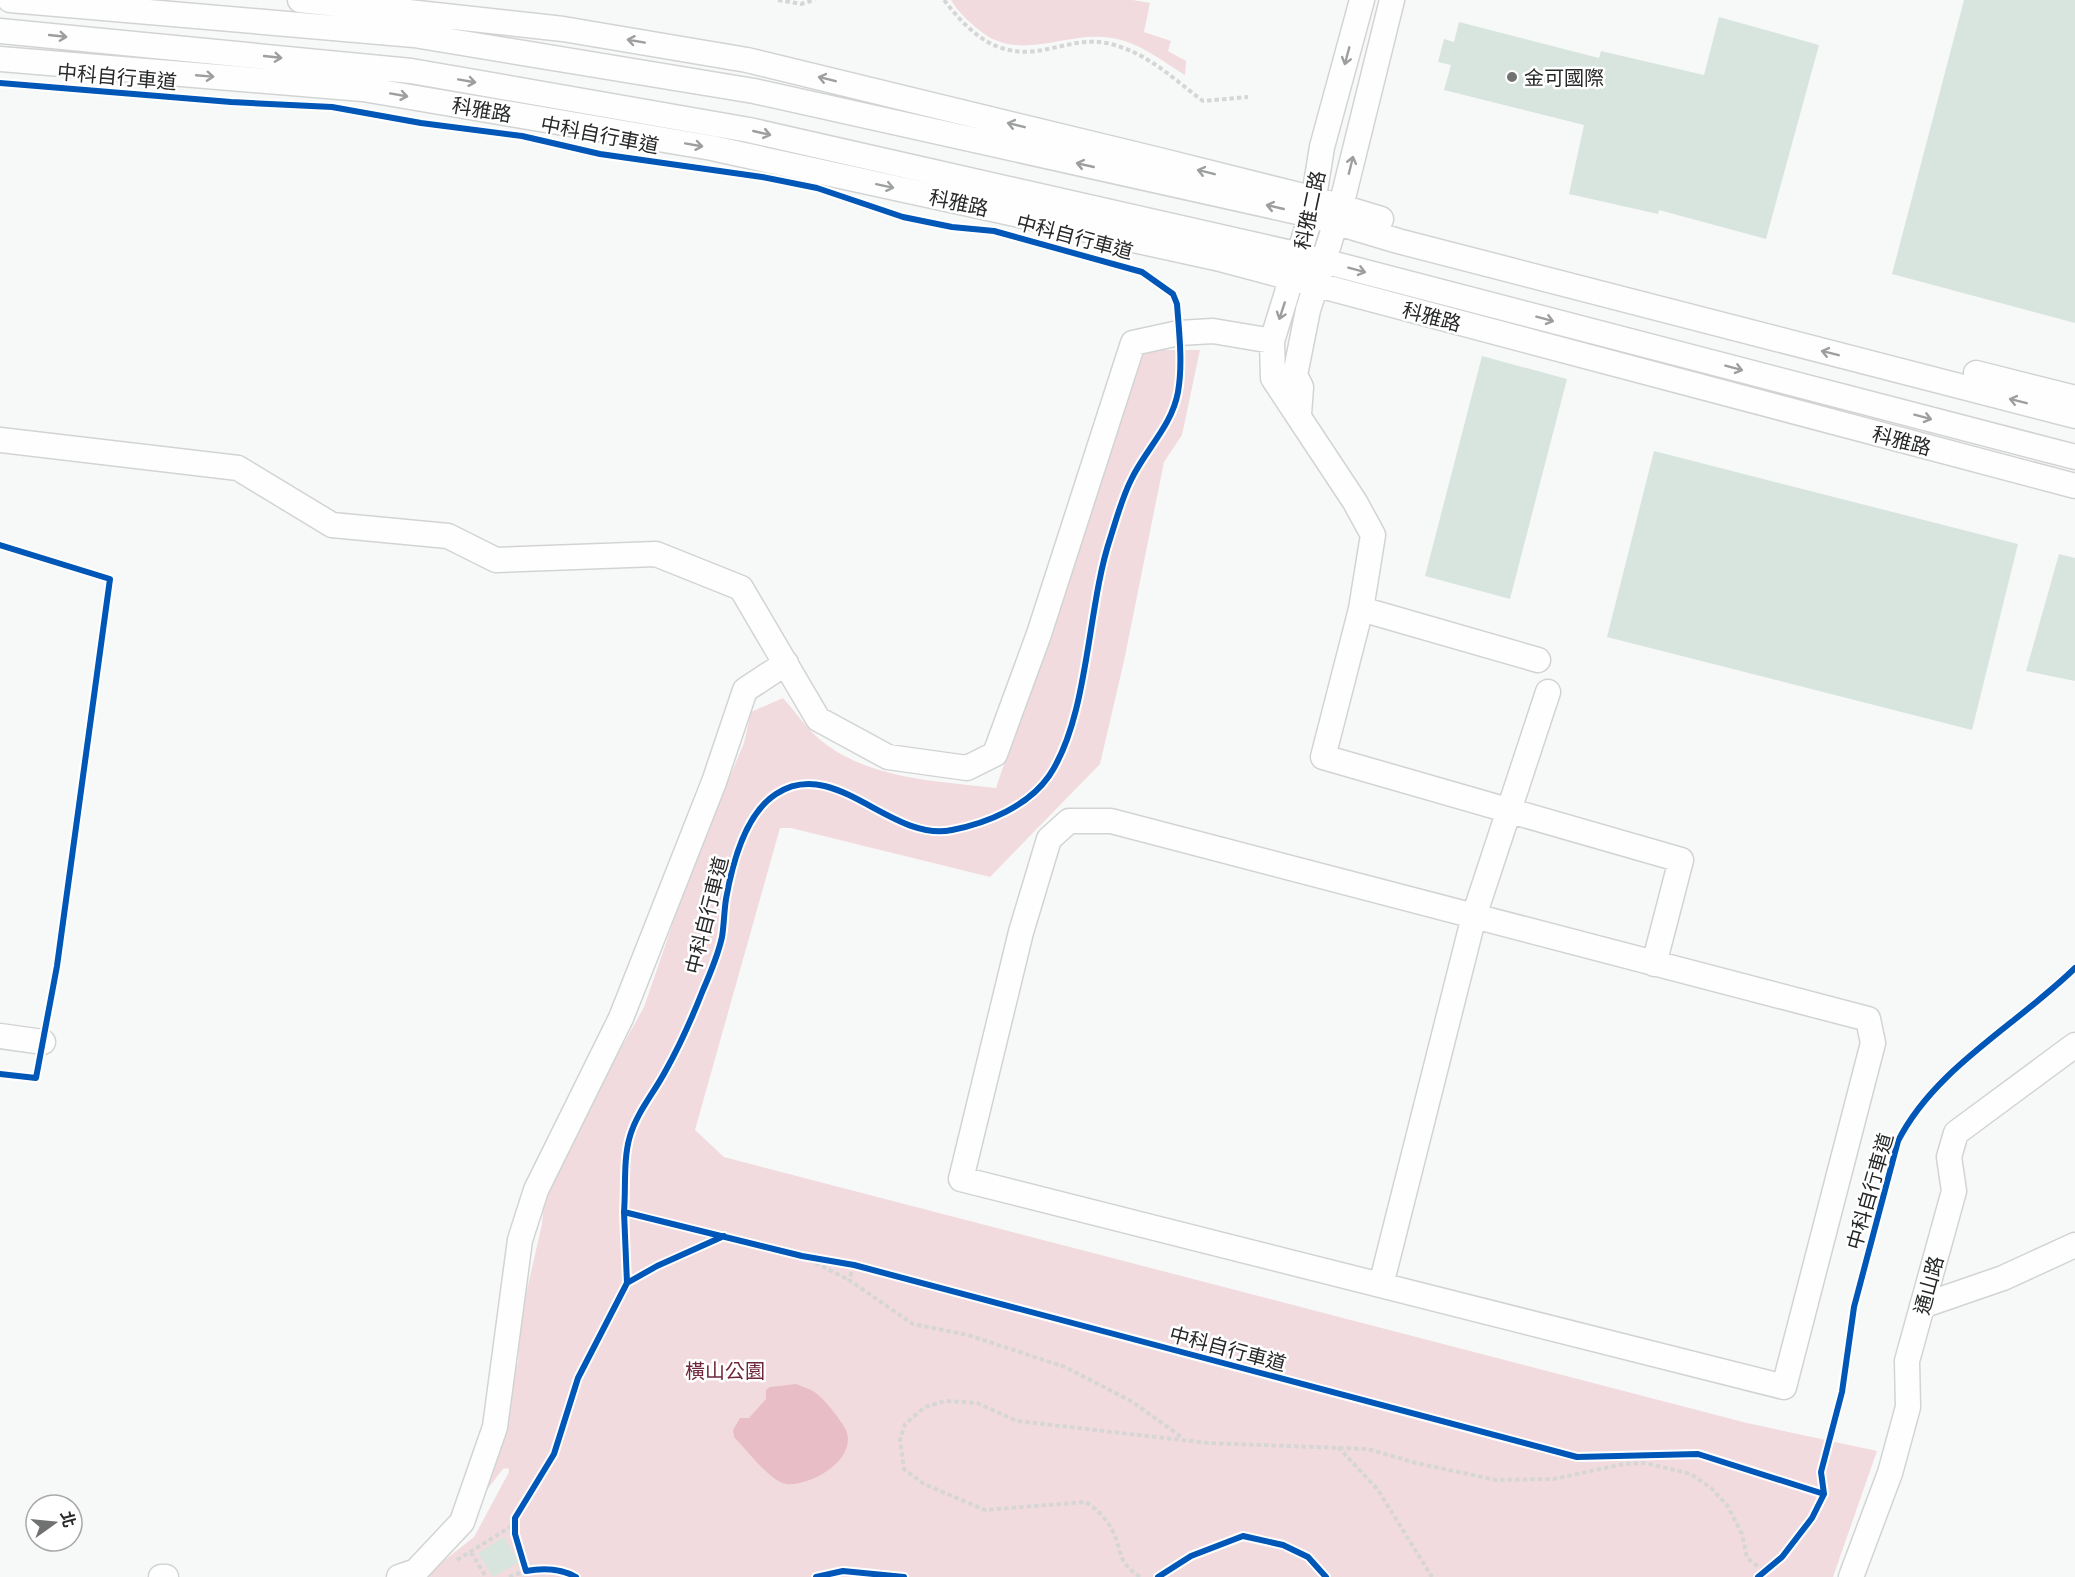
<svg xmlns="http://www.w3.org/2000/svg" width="2075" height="1577" font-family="Barlow,'Noto Sans TC',sans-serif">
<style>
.green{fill:#f2dbdf}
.water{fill:#e8bdc6}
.building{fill:#d8e5df}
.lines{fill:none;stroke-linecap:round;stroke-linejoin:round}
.minor-casing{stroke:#d2d4d3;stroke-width:27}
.path{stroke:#d6d6d6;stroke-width:4;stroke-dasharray:4.5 3;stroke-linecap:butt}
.minor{stroke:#fefefe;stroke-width:24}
.cycleway-casing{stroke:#fff;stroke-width:10}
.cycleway{stroke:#0057b8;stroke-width:6}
.oneway{stroke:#9d9e9e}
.poi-dot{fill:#707271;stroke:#fff;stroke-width:2}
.labels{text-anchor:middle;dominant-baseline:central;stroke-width:5;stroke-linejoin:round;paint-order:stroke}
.street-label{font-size:20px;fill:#272928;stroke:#fff}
.poi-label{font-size:20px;fill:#272928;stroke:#fff;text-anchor:start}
.park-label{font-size:20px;fill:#6f263b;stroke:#fff}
</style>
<rect width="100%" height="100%" fill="#f7f9f8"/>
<path class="green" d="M951,0h182l17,3 -6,29 27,9 -3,10 18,10 -1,14c-23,-14 -46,-33 -73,-37 -46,-8 -92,26 -133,-8 -11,-9 -20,-17 -28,-30z
M1142,350h58l-18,85 -18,27 -40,199 -24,103 -110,113 -199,-49h-11l-85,302 29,27 1023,266 130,28 -44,126h-1410l51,-40 35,-65 -1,-4 -5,1 -41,53 56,-159 3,-47 21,-92 3,-40 99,-177 50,-145 50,-119 7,-31 32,-14c11,12 21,27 33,38 47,43 120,45 180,52z"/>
<path class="water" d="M796,1384c7,3 16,5 21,10 9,7 24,26 29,36 12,30 -36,57 -60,54 -16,-3 -40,-35 -52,-47l-1,-7 7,-12h9l17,-19v-9l4,-3z"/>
<path class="building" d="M1964,0h111v323l-183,-49z
M1719,17l100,28 -53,194 -107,-29 -1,4 -89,-20 15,-69 -140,-35 7,-25 -13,-3 6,-23 10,3 5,-20 140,36 2,-7 103,24z
M1482,356l85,23 -57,220 -85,-23z
M1654,451l364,93 -46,186 -365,-93z
M2059,554l16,4v123l-49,-10z
M504,1537l15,25 -26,15 -15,-24z"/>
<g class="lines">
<g class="minor-casing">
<path id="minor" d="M10,0l404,35 340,56 557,124 87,26 677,175
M300,0l263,29 184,31 412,100 156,39 66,20
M1362,0l-40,147 -11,68 -39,126 1,37 82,124 18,33 -12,74 177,51
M0,31l411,40 338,59 551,125 775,202
M0,59l363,30 349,59 504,110 859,228
M1976,373l99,25
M1299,414l2,-27 -6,-12 13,-65 33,-104 51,-206
M0,440l238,28 94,57 116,11 48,24 160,-6 85,34 77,131 70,38 79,11 28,-14 44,-120 94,-291 46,-10 34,-2 59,10
M1361,609l-38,148 358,103 -27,104
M1069,821h42l757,198 5,24 -89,344 -823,-208 60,-247 28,-93z
M0,1036l43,6
M1381,1285l93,-369 74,-224
M1922,1306l81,-28 72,-33
M161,1577h5
M399,1577l17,-6 46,-49 33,-95 25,-187 16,-50 85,-172 93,-236 31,-92 41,-27
M1851,1577l39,-104 18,-66 -1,-46 47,-170 -5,-34 7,-24 119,-88"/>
</g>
<path class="path" d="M778,0l23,4 14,-4
M944,0c28,36 55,60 104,49 19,-4 39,-10 58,-6 40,8 66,35 97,58l45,-4
M802,1256l47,24
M854,1265l-5,15 64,44 55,11 97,32 66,34 52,37
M1338,1447l40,43 54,87
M471,1552l15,25
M457,1560l58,-36
M509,1577l17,-6
M1140,1577c-23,-16 -17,-22 -26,-43 -6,-14 -16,-24 -28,-32l-101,8 -61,-26 -20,-15 -4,-29 5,-16 20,-17 20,-6 32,2 40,18 191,22 160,6 48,14 80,17 57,-1 71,-15 21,-1 46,11 20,14 16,17 15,29 5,24 16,12"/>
<use href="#minor" class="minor"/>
<g class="cycleway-casing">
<path id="cycleway" d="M0,83l231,19 101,5 89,16 101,13 78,18 162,23 55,11 86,29 49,10 42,4 148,41 31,22 4,10c2,27 6,60 1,88 -6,34 -33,58 -47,88 -9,18 -15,40 -21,59 -23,69 -21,178 -61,237 -21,30 -61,47 -97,54 -61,13 -117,-75 -176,-36 -31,20 -44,71 -50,105 -2,13 -2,26 -4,38 -4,18 -12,37 -19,53 -11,28 -23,55 -37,80 -12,23 -29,42 -36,66 -7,23 -4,52 -6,76l178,44 52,9 723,192 121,-3 126,40 -3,-22 21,-80 12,-85 44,-166c37,-73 119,-116 177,-173
M0,545l110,34 -53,387 -21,112 -36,-4
M627,1283l30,-17 67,-30
M576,1577c-16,-9 -33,-9 -50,-6l-11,-37v-16l39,-64 24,-76 49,-95 -3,-71
M816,1577l27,-6 61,6
M1158,1577l33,-21 52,-20 40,9 25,12 18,20
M1758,1577l24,-20 30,-39 12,-24"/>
</g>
<use href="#cycleway" class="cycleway"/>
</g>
<defs><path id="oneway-shaft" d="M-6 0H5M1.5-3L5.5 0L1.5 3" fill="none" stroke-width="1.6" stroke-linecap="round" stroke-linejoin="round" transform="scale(1.5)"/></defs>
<g class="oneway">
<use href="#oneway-shaft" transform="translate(58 36) rotate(6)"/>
<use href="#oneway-shaft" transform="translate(636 41) rotate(-170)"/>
<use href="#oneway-shaft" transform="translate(1347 56) rotate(105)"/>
<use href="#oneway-shaft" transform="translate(273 57) rotate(6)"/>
<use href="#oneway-shaft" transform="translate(205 76) rotate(5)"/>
<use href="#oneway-shaft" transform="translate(827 79) rotate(-166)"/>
<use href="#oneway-shaft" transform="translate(467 81) rotate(10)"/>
<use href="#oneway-shaft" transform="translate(399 95) rotate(10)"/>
<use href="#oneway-shaft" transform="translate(1016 125) rotate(-166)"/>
<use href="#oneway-shaft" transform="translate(762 133) rotate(13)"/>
<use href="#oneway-shaft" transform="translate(694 145) rotate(10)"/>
<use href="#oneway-shaft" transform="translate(1085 165) rotate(-167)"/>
<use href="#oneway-shaft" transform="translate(1351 165) rotate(-76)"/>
<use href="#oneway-shaft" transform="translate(1206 172) rotate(-166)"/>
<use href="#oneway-shaft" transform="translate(885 186) rotate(12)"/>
<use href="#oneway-shaft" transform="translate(1275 207) rotate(-167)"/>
<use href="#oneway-shaft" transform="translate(1357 270) rotate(15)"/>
<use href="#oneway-shaft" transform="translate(1282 311) rotate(108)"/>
<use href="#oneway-shaft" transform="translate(1545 319) rotate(15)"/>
<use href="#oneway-shaft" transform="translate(1830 353) rotate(-166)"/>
<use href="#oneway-shaft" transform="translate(1734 368) rotate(15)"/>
<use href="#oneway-shaft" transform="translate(2018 401) rotate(-166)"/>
<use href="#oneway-shaft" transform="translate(1923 417) rotate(15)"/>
</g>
<circle class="poi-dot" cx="1512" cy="77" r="6"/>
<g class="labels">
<g class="street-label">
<text transform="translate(117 76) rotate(5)">中科自行車道</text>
<text transform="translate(482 109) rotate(10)">科雅路</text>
<text transform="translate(600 134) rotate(11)">中科自行車道</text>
<text transform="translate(959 202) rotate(12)">科雅路</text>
<text transform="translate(1309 210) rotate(-78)">科雅二路</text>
<text transform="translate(1075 236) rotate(15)">中科自行車道</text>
<text transform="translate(1432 316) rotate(15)">科雅路</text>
<text transform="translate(1902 440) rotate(15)">科雅路</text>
<text transform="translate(706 915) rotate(-76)">中科自行車道</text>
<text transform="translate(1869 1191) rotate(-74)">中科自行車道</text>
<text transform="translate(1928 1285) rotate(-75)">通山路</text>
<text transform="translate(1228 1348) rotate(15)">中科自行車道</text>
</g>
<g class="poi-label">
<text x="1524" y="77">金可國際</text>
</g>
<g class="park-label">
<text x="725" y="1370">橫山公園</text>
</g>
</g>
<g transform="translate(54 1523) rotate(75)"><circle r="28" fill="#ffffff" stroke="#a9a9a9" stroke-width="1.5"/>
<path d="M0-4.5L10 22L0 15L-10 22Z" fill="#707271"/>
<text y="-9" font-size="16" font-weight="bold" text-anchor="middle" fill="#272928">北</text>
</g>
</svg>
